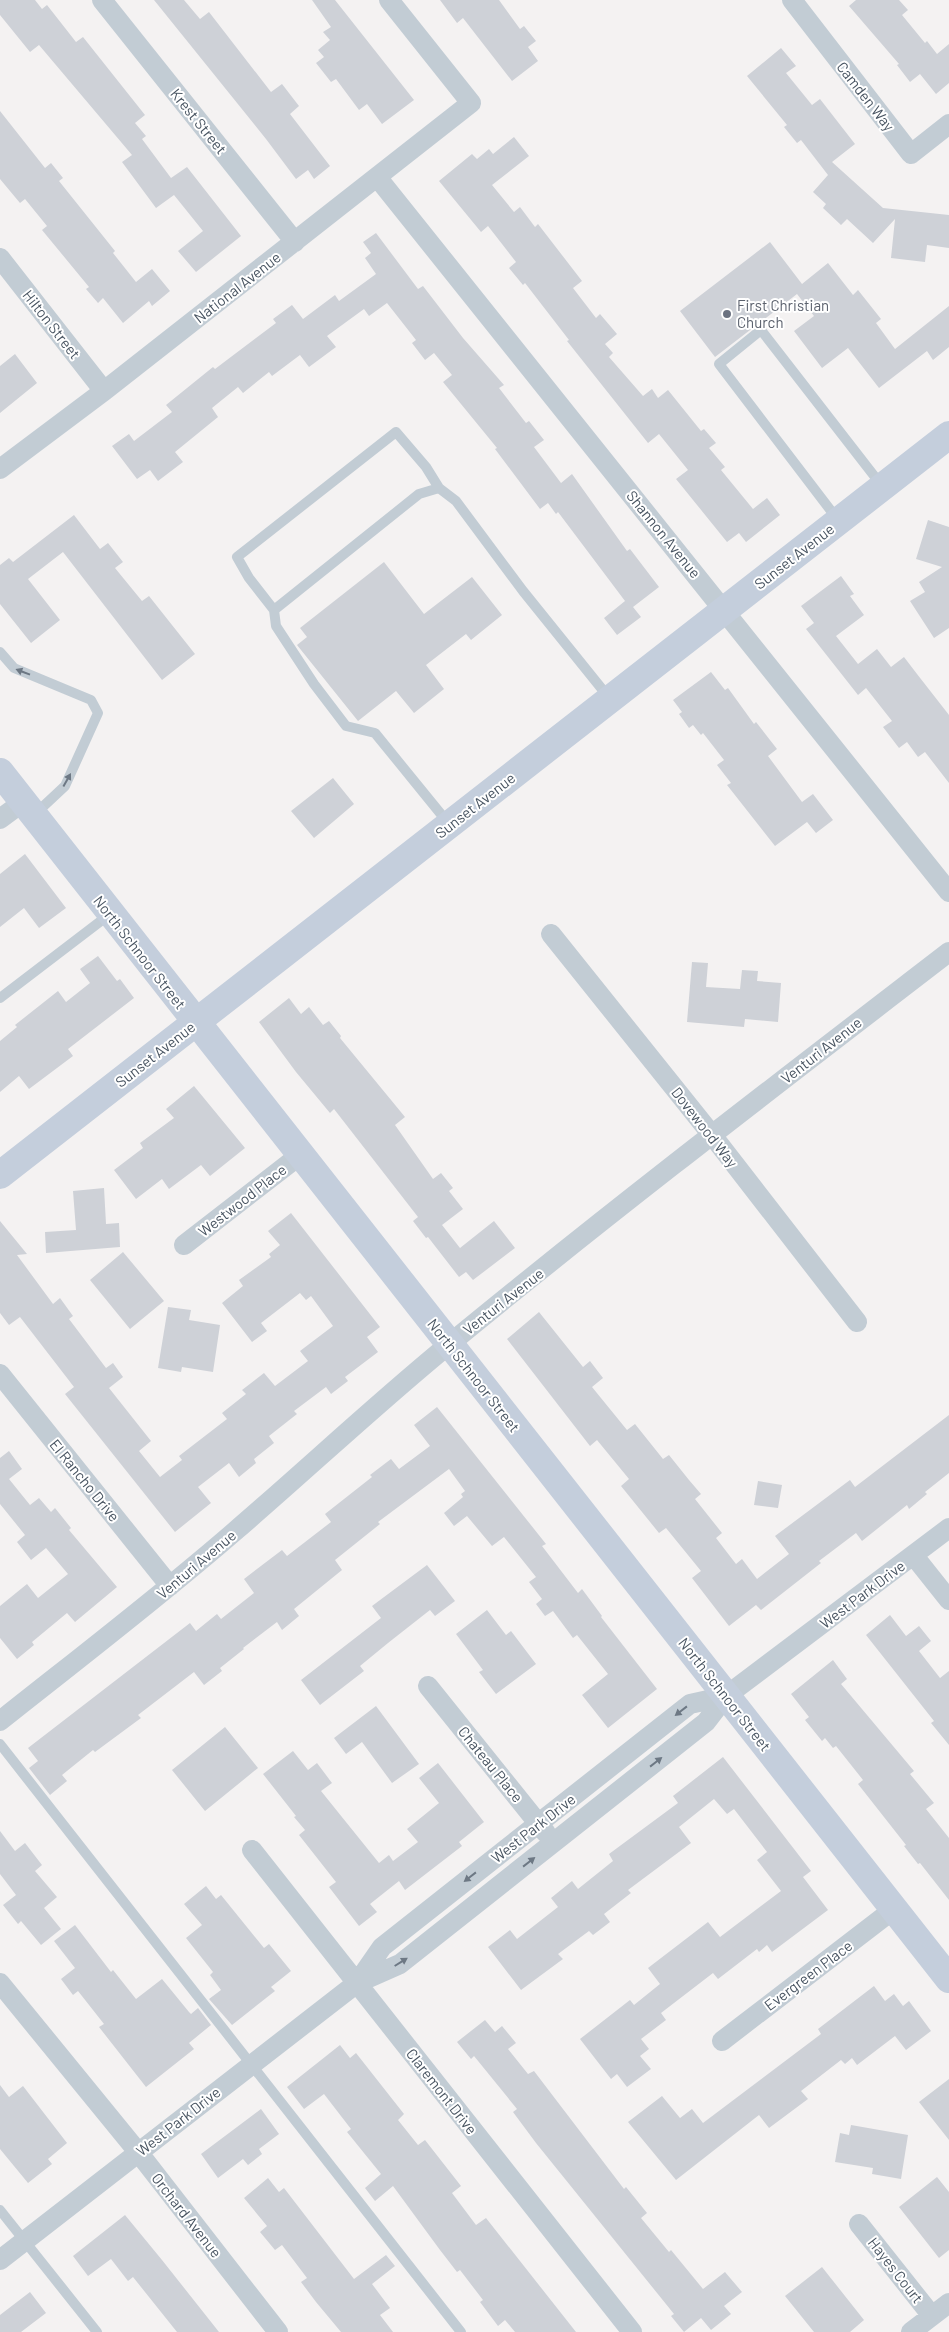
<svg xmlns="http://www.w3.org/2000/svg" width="949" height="2332" font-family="Barlow,sans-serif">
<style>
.building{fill:#ced1d7}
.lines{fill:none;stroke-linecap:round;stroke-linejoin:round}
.lane{stroke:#c2ccd4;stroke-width:10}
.street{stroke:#c2ccd4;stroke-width:20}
.secondary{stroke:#c4cedc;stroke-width:28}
.oneway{fill:#6d7884}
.worship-dot{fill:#6b7280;stroke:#fff;stroke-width:2}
.labels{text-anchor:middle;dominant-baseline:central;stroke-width:4;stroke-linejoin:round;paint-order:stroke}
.street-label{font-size:15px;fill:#485461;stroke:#fff}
.worship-label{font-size:15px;fill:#5b616d;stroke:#fff;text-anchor:start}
</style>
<rect width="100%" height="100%" fill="#f4f2f2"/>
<path class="building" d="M0,0h35l7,9 5,-4 29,37 7,-5 62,78 -10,8 11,13 -4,3 29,39 16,-11 54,69 -45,36 -18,-21 25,-20 -29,-36 -18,13 -34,-46 10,-7 -93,-110 -9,7 -30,-37z
M154,0h30l16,19 9,-7 62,80 11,-8 17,22 -9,8 40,52 -16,13 -6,-9 -12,9 -30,-40z
M312,0h23l79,100 -32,24 -15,-20 -8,6 -23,-31 -5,3 -15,-19 8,-6 -6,-7 12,-10 -7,-8 8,-5z
M440,0h59l21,29 4,-3 12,15 -8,6 10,14 -26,20 -49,-63 -6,5z
M856,0h43l9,10 -6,5 23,28 2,-2 10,13 12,-10v39l-13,11 -16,-20 -10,8 -13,-17 2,-1 -50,-58z
M781,48l15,18 -10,7 26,32 8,-6 35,45 -23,18 51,46 66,7v33l-22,-3 -2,17 -34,-4 4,-39 -22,24 -26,-24 -6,6 -18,-17 3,-4 -13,-12 15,-17 -27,-35 -4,3 -13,-16 3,-2 -40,-49z
M0,111l45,57 6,-5 12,15 -4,3 56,70 -2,2 23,29 16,-13 18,22 -18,15 -3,-5 -26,22 -20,-25 -5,5 -12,-14 3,-2 -47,-57 5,-4 -22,-27 -5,4 -20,-24z
M514,137l15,19 -37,29 22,27 6,-5 15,20 3,-3 44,57 -9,7 23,30 4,-4 17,20 -12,10 8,9 -4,4 34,39 9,-7 6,9 10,-8 33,41 3,-2 12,14 -7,5 16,19 -4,3 32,39 14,-11 13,17 -34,27 -7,-9 -12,9 -51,-63 12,-9 -29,-36 -11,9 -81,-102 2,-1 -44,-57 -2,2 -14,-17 7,-6 -28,-36 -7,6 -42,-51 33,-27 5,5 12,-10 4,5z
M376,233l42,56 5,-3 40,52 41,47 -5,3 27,35 3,-2 15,19 -10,7 27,36 11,-9 55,77 3,-2 29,38 -26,20 8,10 -24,18 -13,-17 21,-17 -67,-89 -2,2 -8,-11 -8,6 -45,-60 2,-1 -54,-66 9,-7 -18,-22 -9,7 -13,-17 4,-3 -29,-37 -18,13 -5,-7 -37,27 9,11 -27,20 -9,-12 -28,21 -3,-4 -26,21 -5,-6 -26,21 6,9 -43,35 8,10 -25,19 -8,-11 -13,9 -25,-33 17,-12 5,7 38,-29 -6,-7 47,-38 2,2 61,-46 -3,-4 19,-14 11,14 32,-24 4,6 37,-27 -11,-16 6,-5 -8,-11z
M770,242l32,42 26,-21 25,32 5,-5 23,29 -5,4 19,26 54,-43v41l-16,13 -6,-9 -48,37 -31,-40 -26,20 -28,-37 20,-15 -17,-22 -82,63 -35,-46z
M15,354l22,29 -37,30v-47z
M74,515l26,34 8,-6 15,19 -8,6 27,33 7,-5 46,58 -33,26 -99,-128 -35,27 32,41 -29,23 -31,-39v-39l9,-7 4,4z
M928,520l21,7v101l-15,10 -24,-37 15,-9 -6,-10 23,-15 -26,-8z
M384,562l40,52 48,-37 30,38 -31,25 -5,-6 -40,31 18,24 -30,24 -18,-22 -38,30 -61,-76 10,-8 -7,-9z
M841,576l13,18 -4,2 14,19 -28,21 22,28 19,-15 14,18 13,-10 13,17 32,41v68l-24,-31 -7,5 -11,-15 -8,6 -16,-21 9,-6 -26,-33 -8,7 -52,-66 8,-6 -13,-17z
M711,672l14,18 3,-2 26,36 2,-2 21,27 -9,7 34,46 11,-8 20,26 -17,13 -9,-11 -32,24 -48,-61 4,-2 -14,-18 7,-5 -21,-27 -2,2 -8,-10 -4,3 -10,-14 3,-2 -9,-12z
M333,778l21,26 -40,34 -23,-27z
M25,854l41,54 -27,20 -15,-20 -24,19v-53z
M98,956l19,25 3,-2 14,19 -66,51 5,7 -44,33 -10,-13 -19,16v-51l17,-14 -2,-2 43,-34 8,11 24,-19 -10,-14z
M692,962l16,1 -2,24 34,2 2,-19 16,1 -1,10 24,2 -3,39 -33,-3 -1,8 -57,-5z
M289,998l12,16 8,-7 14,18 6,-4 12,15 -1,2 65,79 -10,8 38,54 8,-6 12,15 -4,3 14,18 -21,16 18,23 34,-27 21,27 -42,32 -7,-8 -7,5 -31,-40 -2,1 -13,-17 5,-4 -84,-108 -4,4 -34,-41 -37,-50z
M194,1086l51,62 -35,28 -9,-11 -32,24 -7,-10 -26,20 -22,-29 29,-22 -3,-5 34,-25 -8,-9z
M104,1188l2,36 13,-1 1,24 -74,6 -1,-21 31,-2 -3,-39z
M291,1213l89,114 -13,10 11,15 -33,25 3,4 -17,13 -5,-7 -32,24 3,3 -28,22 5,7 -20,16 2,4 -17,14 -10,-14 -31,24 13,16 -36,29 -110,-138 9,-7 -54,-70 -11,8 -9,-12v-92l27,33 -10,1 36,49 7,-6 13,18 -4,3 37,49 7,-5 10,14 -14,11 42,53 -12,10 21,26 22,-17 -3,-4 48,-37 -5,-6 24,-19 -4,-4 22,-17 11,13 33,-25 -8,-10 33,-25 -22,-30 -5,4 -6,-7 -39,30 6,8 -15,11 -30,-39 21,-17 -4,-6 32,-23 -2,-3 11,-9 -12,-14z
M123,1252l41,49 -34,28 -40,-49z
M168,1307l23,3 -2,10 31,5 -7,47 -31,-5 -1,5 -23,-4z
M539,1312l44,55 7,-6 13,17 -11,9 35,43 8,-6 28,35 6,-4 20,25 12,14 -6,5 27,34 -6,5 20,26 6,-5 15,20 32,-25 -14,-18 75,-56 5,7 94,-72v58l-24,19 2,2 -18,15 -2,-4 -45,36 -6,-8 -37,28 2,2 -60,47 -5,-5 -27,21 -37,-48 9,-7 -35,-43 -7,5 -38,-47 8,-7 -32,-39 -7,6 -83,-107z
M437,1407l109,137 -4,2 36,47 4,-4 20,27 -1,1 56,72 -49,39 -26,-33 26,-21 -31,-39 -4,3 -20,-27 -8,5 -9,-12 6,-5 -13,-17 7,-5 -32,-40 -12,9 -25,-30 -13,10 -10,-13 19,-16 -2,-3 4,-3 -16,-22 -71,53 2,2 -45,36 7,10 -48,39 5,7 -17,14 -5,-8 -34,26 1,1 -24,19 2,3 -18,14 -10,-13 -56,43 3,3 -46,34 -2,-2 -31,25 5,6 -17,14 -21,-27 9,-7 -10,-13 162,-125 6,8 21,-17 4,5 33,-26 -10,-14 38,-29 5,6 44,-34 -6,-8 47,-37 -2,-2 21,-16 8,10 31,-23 -16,-21z
M9,1451l13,18 -13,10 21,26 9,-7 12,14 4,-4 16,20 -2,2 48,57 -42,35 -8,-9 -35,29 2,3 -17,14 -17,-21v-32l27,-22 11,14 30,-24 -22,-26 -15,12 -14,-18 8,-7 -25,-31v-46z
M758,1481l24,4 -4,23 -24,-3z
M427,1565l28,36 -20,15 -5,-6 -42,33 -28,23 4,5 -44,34 -19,-25 80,-62 -9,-12z
M487,1610l19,25 5,-4 25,33 -40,30 -17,-22 4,-2 -27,-36z
M890,1615l16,21 13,-10 12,15 -12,10 21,27 9,-7v74l-18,-22 3,-2 -68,-86z
M833,1660l14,19 -6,5 73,87 -4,3 24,29 -8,6 23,29v62l-29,-37 -2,1 -14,-18 2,-1 -48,-61 5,-4 -27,-34 -3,2 -8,-10 -3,3 -17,-21 4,-3 -18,-23z
M376,1706l43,58 -27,19 -30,-41 -16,12 -12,-16z
M225,1727l33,41 -53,43 -33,-41z
M293,1751l15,19 9,-7 15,20 -11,8 58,72 10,-8 4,6 25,-19 -11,-13 32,-26 -20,-25 19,-15 46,59 -25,20 3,4 -57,44 -6,-9 -29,23 7,8 -18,14 -30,-39 7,-5 -37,-47 6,-5 -11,-13 2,-1 -33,-42z
M723,1757l88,114 -8,6 25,33 -56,42 -5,-7 -8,7 -2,-3 -39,30 -5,-6 -52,40 5,7 -25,19 8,10 -9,7 11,13 -24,18 -10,-13 -6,5 -31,-40 50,-39 4,5 26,-21 -12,-16 60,-46 12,15 61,-46 -24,-31 10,-8 -33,-43 -7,5 -13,-15 -35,28 12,16 -63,47 3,3 -27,21 6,8 -17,13 -4,-4 -31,23 5,5 -42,31 -33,-43 22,-17 7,9 41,-32 -7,-9 21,-17 6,8 35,-28 -4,-7 69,-51 -5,-7z
M0,1831l15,20 10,-8 17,22 -7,6 22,26 -13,11 17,21 -20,16 -20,-24 -3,3 -15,-19 13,-10 -16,-21z
M206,1886l10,13 5,-4 43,53 5,-4 22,27 -20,16 4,4 -43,34 -23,-26 12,-9 -11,-15 3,-3 -27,-34 16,-13 -18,-21z
M75,1925l36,47 2,-2 23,29 26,-20 27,33 2,2 7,-6 13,17 -22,18 5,6 -48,38 -47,-60 5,-3 -26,-33 -5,4 -12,-16 14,-11 -21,-27z
M874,1986l11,15 9,-7 9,12 6,-5 22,30 -25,19 -11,-14 -38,29 -5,-7 -7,6 -4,-4 -40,31 7,8 -39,29 -10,-13 -83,65 -48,-58 34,-26 18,22 12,-9 11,14 118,-89 -3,-5z
M485,2020l10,12 7,-6 14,17 -8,6 20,25 6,-3 90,118 2,-2 21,26 -6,5 28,34 2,-2 32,39 22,-17 17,20 -18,14 7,8 -20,16 -10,-12 -17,14 -13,-16 3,-2 -138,-171 -23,-31 4,-3 -43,-53 -3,3 -14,-17z
M340,2045l10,13 6,-5 48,61 -6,6 20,25 7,-5 36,46 -9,7 24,32 10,-7 90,114h-61l-10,-12 -7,6 -18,-24 3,-2 -23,-30 -3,2 -17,-22 -47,-64 -18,15 -10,-13 16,-14 -34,-42 4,-3 -27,-35 -20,15 -17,-22z
M949,2079v61l-30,-38z
M0,2085l9,12 14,-11 44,57 -19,16 4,5 -24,19 -28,-34z
M261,2109l18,25 -20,15 3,5 -14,11 -5,-6 -25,19 -17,-24z
M851,2125l57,10 -7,44 -29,-5 1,-6 -38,-6 5,-29 9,2z
M937,2177l12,15v58l-10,8 -40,-51z
M268,2178l11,14 5,-4 70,91 32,-24 9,11 -23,18 18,24 -10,7 13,17h-52l-25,-30 -15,-20 6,-4 -25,-33 -7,5 -15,-18 7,-6 -23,-28z
M125,2215l37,45 57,72h-42l-44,-55 -5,4 -17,-22 -23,17 -15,-20z
M822,2267l42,53 -14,12h-36l-29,-36z
M30,2292l16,21 -25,19h-21v-17z"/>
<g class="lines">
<path class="lane" d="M838,520l-119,-156 42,-34 121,156
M274,610l-25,-32 -12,-21 159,-125 30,35 13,21
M0,652l14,16 77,32 7,13 -33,73 -31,29
M449,824l-74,-91 -29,-7 -32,-42 -38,-58 -2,-16 145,-116 20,-6 17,13 67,90 87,108
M0,998l110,-84
M0,1744l461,588
M0,2210l97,122"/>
<path class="street" d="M102,0l193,242
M792,0l119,154 38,-30
M377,177l572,715
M0,258l104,133
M0,469l104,-78 367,-288 -82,-103
M0,819l23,-17
M551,934l161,201 145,187
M184,1245l116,-90
M0,1374l170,212
M914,1556l35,44
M428,1686l118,147
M0,1721c78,-62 158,-123 234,-189 71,-61 140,-126 213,-186 164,-135 333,-264 502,-394
M252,1850l380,482
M0,1983l138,169 140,180
M357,1983l25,-36 308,-243 36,-8
M722,2041l172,-132
M859,2224l73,92
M0,2260l357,-277 43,-19 306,-242 20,-26 223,-168
M911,2332l38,-29"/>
<path class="secondary" d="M0,772l949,1207
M0,1175l949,-740"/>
</g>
<defs><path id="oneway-solid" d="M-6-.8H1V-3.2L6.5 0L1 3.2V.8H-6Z" transform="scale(1.25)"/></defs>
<g class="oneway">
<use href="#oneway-solid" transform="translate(23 672) rotate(-159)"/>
<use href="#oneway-solid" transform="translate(67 780) rotate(-61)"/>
<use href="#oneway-solid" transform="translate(681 1711) rotate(142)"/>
<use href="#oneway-solid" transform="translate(656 1762) rotate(-38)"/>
<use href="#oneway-solid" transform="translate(529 1862) rotate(-38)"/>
<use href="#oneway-solid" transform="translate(470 1877) rotate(142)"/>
<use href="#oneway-solid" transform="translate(401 1962) rotate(-32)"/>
</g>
<circle class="worship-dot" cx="727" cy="314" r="5"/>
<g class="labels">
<g class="street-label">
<text transform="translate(866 96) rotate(52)">Camden Way</text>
<text transform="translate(199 121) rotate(51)">Krest Street</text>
<text transform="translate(237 287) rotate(-38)">National Avenue</text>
<text transform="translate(52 324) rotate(52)">Hilton Street</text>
<text transform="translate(664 534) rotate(51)">Shannon Avenue</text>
<text transform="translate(794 556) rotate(-38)">Sunset Avenue</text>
<text transform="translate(475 805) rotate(-38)">Sunset Avenue</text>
<text transform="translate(140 952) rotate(52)">North Schnoor Street</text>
<text transform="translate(821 1050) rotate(-38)">Venturi Avenue</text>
<text transform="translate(155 1054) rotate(-38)">Sunset Avenue</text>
<text transform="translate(705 1127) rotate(52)">Dovewood Way</text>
<text transform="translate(242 1200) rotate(-38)">Westwood Place</text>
<text transform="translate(503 1301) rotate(-38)">Venturi Avenue</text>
<text transform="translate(474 1375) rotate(52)">North Schnoor Street</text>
<text transform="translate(85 1480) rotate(51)">El Rancho Drive</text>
<text transform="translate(196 1564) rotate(-40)">Venturi Avenue</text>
<text transform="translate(862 1594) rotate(-37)">West Park Drive</text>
<text transform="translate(725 1694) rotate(52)">North Schnoor Street</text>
<text transform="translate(491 1764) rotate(51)">Chateau Place</text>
<text transform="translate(533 1828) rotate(-38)">West Park Drive</text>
<text transform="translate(808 1975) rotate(-37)">Evergreen Place</text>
<text transform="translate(442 2091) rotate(52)">Claremont Drive</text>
<text transform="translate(178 2121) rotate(-38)">West Park Drive</text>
<text transform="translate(187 2215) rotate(52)">Orchard Avenue</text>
<text transform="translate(896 2270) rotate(52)">Hayes Court</text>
</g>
<g class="worship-label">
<text x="737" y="305">First Christian<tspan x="737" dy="17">Church</tspan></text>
</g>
</g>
</svg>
